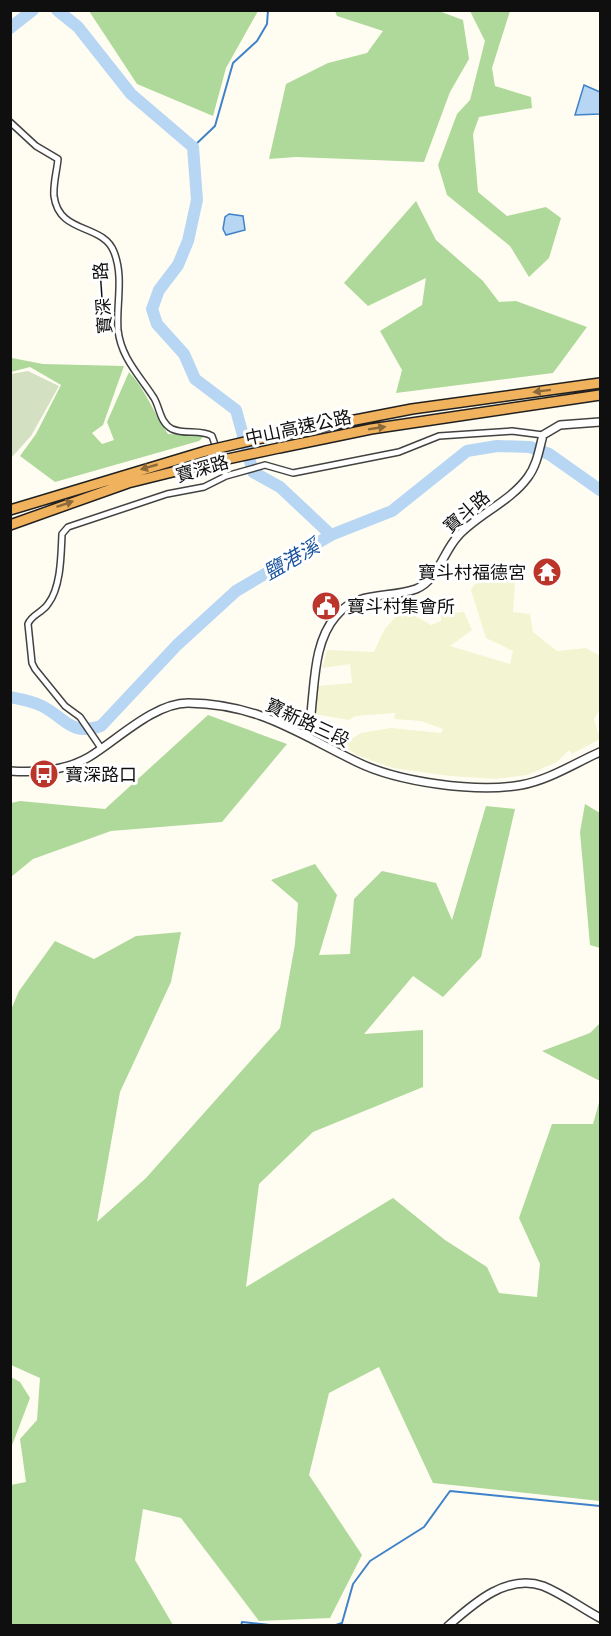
<svg xmlns="http://www.w3.org/2000/svg" width="611" height="1636" font-family="'PT Serif','Noto Sans TC',serif">
<style>
.farmland{fill:#f3f4d1}
.forest{fill:#afd99a}
.cemetery{fill:#d3e0c2}
.water{fill:#b7d6f4;stroke:#4082c9;stroke-width:1.5}
.lines{fill:none;stroke-linecap:round;stroke-linejoin:round}
.stream{stroke:#4082c9;stroke-width:2}
.river{stroke:#b7d6f4;stroke-width:12}
.minor-casing{stroke:#424242;stroke-width:8}
.tertiary-casing{stroke:#424242;stroke-width:10}
.motorway-casing{stroke:#202020;stroke-width:12}
.minor{stroke:#fff;stroke-width:5}
.tertiary{stroke:#fff;stroke-width:7}
.motorway{stroke:#f0b25d;stroke-width:9}
.motorway-bridge-casing{stroke:#202020;stroke-width:12;stroke-linecap:butt}
.motorway-bridge{stroke:#f0b25d;stroke-width:9}
.oneway{fill:#8b693a}
.labels{text-anchor:middle;dominant-baseline:central;stroke-width:6;stroke-linejoin:round;paint-order:stroke}
.street-label{font-size:18px;fill:#0f0f0f;stroke:#fff}
.poi-label{font-size:18px;fill:#0f0f0f;stroke:#fff;text-anchor:start}
.water-label{font-size:20px;font-style:italic;fill:#1b549d;stroke:#fff}
</style>
<rect width="100%" height="100%" fill="#fffdf1"/>
<path class="farmland" d="M501,562l15,7 -3,43 17,2 3,18 24,19 29,-3 14,8v53l-6,10 6,20 -28,15 -3,-4 -12,12 -30,13 -31,4 -46,-3 -57,-8 -36,-13 -15,-10 19,-12 30,-5 50,5 2,-4 -22,-8 -27,-2 1,-6 -40,3 -6,4 -35,-6 4,-28 34,-3 -2,-19 -28,4 5,-18 47,2 10,-22 19,-21 28,16 10,-4v-7l23,-2 8,18 -22,16 60,18 3,-13 -27,-13 -15,-48 3,-5 20,-10z"/>
<path class="forest" d="M89,11h169l-32,57 -13,48 -76,-32z
M335,11h104l24,9 6,39 -19,33 -26,70 -128,-5 -27,2 17,-75 42,-21 39,-10 16,-22 -46,-15z
M470,11h40l-18,57 3,18 36,11 1,11 -53,9 -6,17 5,58 29,24 39,-9 15,11 -12,40 -20,19 -19,-31 -63,-51 -9,-30 19,-51 13,-14 15,-59z
M416,201l20,39 47,41 16,21 17,-1 71,26 -34,46 -157,20 6,-23 -22,-39 42,-26 4,-27 -58,28 -24,-23z
M12,358l31,6 81,2 -21,59 -11,8 10,11 12,-4 -7,-18 22,-50c17,18 25,42 39,62l36,2 -5,5 -144,41 -35,-26 16,-22 25,-49 -31,-18 -19,5z
M208,715l79,29 -65,78 -111,9 -78,28 -22,18v-74l9,-2 85,8z
M585,804l15,9v135l-10,-3 -10,-113z
M486,806l29,3 -34,148 -38,40 -30,-21 -49,58 59,-4v57l-110,45 -54,52 -13,103 147,-89 52,42 42,27 12,26 38,4 3,-33 -21,-46 33,-94h41l7,-25v402l-167,-18 -54,-116 -50,26 -20,82 53,80 -32,63 -71,3 -78,-103 -38,-9 -8,51 38,65h-162v-140l15,-3 -6,-43 17,-19 3,-42 -29,-13 -1,-353 9,-21 36,-50 39,18 42,-23 45,-4 -10,50 -51,110 -23,130 49,-44 134,-150 15,-84 3,-41 -27,-23 44,-16 22,31 -18,60 31,-1 4,-55 28,-28 54,12 16,37z
M600,1023v58l-58,-30 48,-18z
M11,1377l9,5 10,16 -19,50z"/>
<path class="cemetery" d="M28,371l31,15 -28,50 -20,22v-84z"/>
<path class="water" d="M584,85l16,7v22l-25,1z
M229,214l14,2 2,14 -19,5 -3,-6 2,-12z"/>
<g class="lines">
<path class="stream" d="M193,147l22,-21 18,-63 24,-22 10,-17 1,-14
M241,1626l1,-4 37,4
M333,1626l9,-3 11,-39 17,-23 54,-34 26,-36 150,15"/>
<path class="river" d="M57,10l21,17 53,67 62,53 4,53 -9,41 -10,24 -19,25 -7,19 5,15 27,30 11,25 41,31 17,62 27,15 51,48
M10,28l23,-18
M10,697c11,2 23,4 32,9 25,13 28,30 59,20l76,-81 59,-54 95,-56 61,-24 75,-60 30,-5 33,1 19,7 51,36"/>
<g class="minor-casing">
<path id="minor" d="M10,122l26,24 22,13c-1,12 -5,24 -4,37 5,39 49,27 60,56 10,25 2,53 4,78 3,28 22,46 36,68 6,10 6,25 18,31 13,6 28,0 40,7l14,40
M101,748l-21,-31 -15,-11 -30,-37 -3,-6 -4,-39c3,-9 14,-11 20,-20 13,-17 13,-48 14,-70l6,-7 99,-33 37,-7 22,-11 39,-11 28,8 106,-21 40,-16 73,-5 31,4"/>
</g>
<g class="tertiary-casing">
<path id="tertiary" d="M306,734c5,-9 5,-21 6,-31 3,-29 4,-64 24,-87 21,-26 53,-17 80,-27 22,-9 27,-37 42,-53 20,-22 52,-34 70,-59 9,-12 11,-27 15,-42l17,-10 40,-3
M10,771c28,2 55,0 79,-14 28,-17 65,-54 99,-54 71,1 109,30 169,59 41,20 119,31 164,23 28,-5 54,-22 79,-33
M448,1626c25,-22 59,-53 95,-40 20,8 38,22 57,32"/>
</g>
<g class="motorway-casing">
<path id="motorway" d="M262,438l150,-29 188,-26
M279,448l92,-19 229,-34
M10,510l196,-59
M10,525l118,-42 81,-20"/>
</g>
<use href="#minor" class="minor"/>
<use href="#tertiary" class="tertiary"/>
<use href="#motorway" class="motorway"/>
<g class="motorway-bridge-casing">
<path id="motorway-bridge" d="M206,451l56,-13
M209,463l70,-15"/>
</g>
<use href="#motorway-bridge" class="motorway-bridge"/>
</g>
<defs><path id="oneway-solid" d="M-6-.8H1V-3.2L6.5 0L1 3.2V.8H-6Z" transform="scale(1.5)"/></defs>
<g class="oneway">
<use href="#oneway-solid" transform="translate(542 391) rotate(173)"/>
<use href="#oneway-solid" transform="translate(377 428) rotate(-9)"/>
<use href="#oneway-solid" transform="translate(149 467) rotate(164)"/>
<use href="#oneway-solid" transform="translate(65 504) rotate(-19)"/>
</g>
<defs>
<g id="temple-disc" transform="scale(1.5)"><circle r="9.5" fill="#bb352a" stroke="#fff"/><path d="M0-6L5-2H3V0L6.5 2.5H4V6H1.5V3h-3V6H-4V2.5H-6.5L-3 0V-2H-5Z" fill="#fff"/></g>
<g id="civic-disc" transform="scale(1.5)"><circle r="9.5" fill="#bb352a" stroke="#fff"/><path d="M-.6-6.5H3V-4.5H.6V-3L4-1V1h2V6H-6V1h2V-1L-.6-3ZM-1.2 2.5V6h2.4V2.5Z" fill="#fff"/></g>
<g id="bus-disc" transform="scale(1.5)"><circle r="9.5" fill="#bb352a" stroke="#fff"/><path d="M-5-6H5V4H4V6H2V4H-2V6H-4V4H-5ZM-3.5-4V0h7V-4ZM-3.5 1.2v1.5H-2V1.2ZM2 1.2v1.5H3.5V1.2Z" fill="#fff"/></g>
</defs>
<g fill-rule="evenodd">
<use href="#temple-disc" x="547" y="572"/>
<use href="#civic-disc" x="326" y="606"/>
<use href="#bus-disc" x="44" y="774"/>
</g>
<g class="labels">
<g class="street-label">
<text transform="translate(102 298) rotate(-94)">寶深一路</text>
<text transform="translate(298 427) rotate(-12)">中山高速公路</text>
<text transform="translate(202 468) rotate(-16)">寶深路</text>
<text transform="translate(466 511) rotate(-41)">寶斗路</text>
<text transform="translate(308 722) rotate(25)">寶新路三段</text>
</g>
<g class="poi-label">
<text x="526" y="572" text-anchor="end">寶斗村福德宮</text>
<text x="347" y="606">寶斗村集會所</text>
<text x="65" y="774">寶深路口</text>
</g>
<g class="water-label">
<text transform="translate(291 559) rotate(-30)">鹽港溪</text>
</g>
</g>
<rect width="611" height="1636" fill="none" stroke="#0f0f0f" stroke-width="24"/>
</svg>
